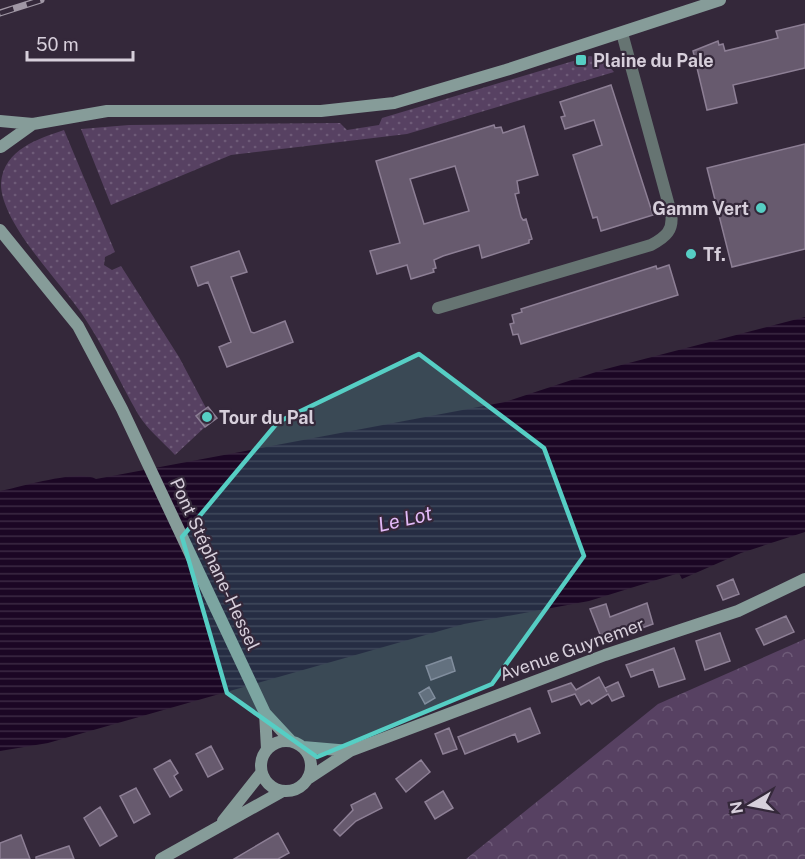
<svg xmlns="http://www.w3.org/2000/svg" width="805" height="859" font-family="'Public Sans',sans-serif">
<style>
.grass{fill:url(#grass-dots)}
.forest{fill:url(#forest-crowns)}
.water{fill:url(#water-rules)}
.building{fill:#675a6e;stroke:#8d7f95;stroke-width:1.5;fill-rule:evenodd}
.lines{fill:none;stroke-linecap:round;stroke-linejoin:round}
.street{stroke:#667472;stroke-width:12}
.secondary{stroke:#869c99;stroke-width:12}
.rail-casing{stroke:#a097a5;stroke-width:7}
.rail{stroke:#34283a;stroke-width:4.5;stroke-dasharray:14;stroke-linecap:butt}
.marked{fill:#56cec4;fill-opacity:0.2;stroke:#56cec4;stroke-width:4.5;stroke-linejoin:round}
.poi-dot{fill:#56cec4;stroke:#34283a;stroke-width:2}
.labels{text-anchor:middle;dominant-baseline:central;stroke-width:4.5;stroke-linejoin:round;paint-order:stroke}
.poi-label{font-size:18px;font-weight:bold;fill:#d7cfdb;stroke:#34283a;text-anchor:start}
.street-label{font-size:18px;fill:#d7cfdb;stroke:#34283a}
.water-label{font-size:20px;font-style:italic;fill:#e2b9f7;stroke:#34283a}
</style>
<defs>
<pattern id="grass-dots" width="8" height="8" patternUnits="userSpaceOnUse" patternTransform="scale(1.5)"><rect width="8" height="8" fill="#574162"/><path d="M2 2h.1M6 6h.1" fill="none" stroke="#6e5b78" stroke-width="1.8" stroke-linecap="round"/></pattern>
<pattern id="forest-crowns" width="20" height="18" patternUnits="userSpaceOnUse" patternTransform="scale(1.5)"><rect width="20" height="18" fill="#574162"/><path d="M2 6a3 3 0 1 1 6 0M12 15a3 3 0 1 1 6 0" fill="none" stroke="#6e5b78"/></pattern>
<pattern id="water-rules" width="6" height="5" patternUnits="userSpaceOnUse" patternTransform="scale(1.5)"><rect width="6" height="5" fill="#1b0624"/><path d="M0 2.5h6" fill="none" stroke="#3b2943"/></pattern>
</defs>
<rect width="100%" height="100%" fill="#34283a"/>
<path class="grass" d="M590,56l13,3 11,13 -207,62 -176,21 -120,50 -30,-76 48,-4 211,-2 7,7 32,-5 3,-7z
M64,130l51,122 -10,5 -1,8 8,5 9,-4 58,91 27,51 -9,8 8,11 -30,28c-12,-13 -28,-26 -37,-41 -19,-33 -34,-68 -56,-100 -22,-32 -82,-92 -81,-131 3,-34 37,-44 63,-53z"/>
<path class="forest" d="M805,639v220h-339l192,-155z"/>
<path class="water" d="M805,317v215l-64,21 -59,26 -3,-6 -90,28 -125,23 -416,119 -48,8v-260c22,-4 78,-22 96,-12l409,-77 97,-32z"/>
<path class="building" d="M805,24v44l-72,17 4,18 -30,7 -14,-59 25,-10 1,4 4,-1 2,7 53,-13 -2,-7z
M611,85l42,130 -52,16 -4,-14 -4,1 -20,-63 29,-10 -8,-25 -29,9 -4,-12 4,-1 -5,-14z
M494,125l1,3 6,-1 2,6 21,-7 14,49 -21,6 2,12 -4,1 6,23 2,3 3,-1 6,20 -3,1v3l-47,15 -3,-13 -36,11 -9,4 2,8 -3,1 1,3 -23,7 -4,-14 -30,9 -7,-23 30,-8 -24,-82zM455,166l14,45 -45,13 -14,-45z
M805,144v105l-73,18 -25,-99z
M239,251l8,21 -16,5 20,55 3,1 31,-12 8,21 -66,25 -8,-20 12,-5 -23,-60 -10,4 -7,-19z
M669,265l9,30 -157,49 -3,-10 -5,1 -3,-11 4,-1 -2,-8 10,-3 -1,-3 135,-43 1,3z
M208,407l9,11 -12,9 -9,-11z
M733,579l6,15 -16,6 -6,-14z
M647,603l6,21 -50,18 -13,-33 16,-5 4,13z
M786,616l8,16 -30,13 -8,-16z
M720,633l10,28 -25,9 -9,-29z
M674,648l11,31 -26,8 -6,-18 -22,8 -5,-12z
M451,657l4,14 -24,9 -5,-14z
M599,677l8,15 -2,-4 13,-6 6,14 -12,5 -4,-7 -16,10 -3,-4 -8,5 -6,-11 -23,8 -4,-11 23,-8 5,7z
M429,687l6,11 -10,6 -6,-11z
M530,708l10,25 -22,9 -3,-8 -50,20 -7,-17z
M449,728l8,21 -14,5 -8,-20z
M211,746l12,23 -15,8 -12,-23z
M170,760l8,13 -4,3 8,14 -12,7 -16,-28z
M421,760l9,12 -24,20 -10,-13z
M136,788l14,26 -16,9 -14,-27z
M443,791l10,17 -18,11 -10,-17z
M375,793l7,15 -26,13 -16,15 -6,-6 19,-20 -2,-5z
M100,807l17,29 -17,10 -16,-28z
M278,833l11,20 -11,6h-44z
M21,835l9,24h-30v-16z
M69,846l5,13h-38v-2z"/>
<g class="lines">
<path class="street" d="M438,308l213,-63c15,-8 23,-15 20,-32l-49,-180"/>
<path class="secondary" d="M0,121l33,3 74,-13h214l73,-8 112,-33 214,-70
M1,147l32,-23
M0,230l78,96 44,83 143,304 26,28
M265,713l2,36
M261 766a25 25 0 1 1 50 0a25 25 0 1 1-50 0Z
M303,747l47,4
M309,778l41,-27 255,-96 133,-44 67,-32
M223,821l38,-48
M161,859l120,-67"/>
<g class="rail-casing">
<path id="rail" d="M0,13l41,-13"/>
</g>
<use href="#rail" class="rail"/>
</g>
<path class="marked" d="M419,354l125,94 40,108 -92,128 -175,73 -90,-64 -45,-156 96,-115z"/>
<g class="poi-dot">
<rect x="575" y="54" width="12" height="12" rx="3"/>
<circle cx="761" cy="208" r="6"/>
<circle cx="691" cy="254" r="6"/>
<circle cx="207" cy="417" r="6"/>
</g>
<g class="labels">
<g class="poi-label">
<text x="593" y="60">Plaine du Pale</text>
<text x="749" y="208" text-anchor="end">Gamm Vert</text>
<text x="703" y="254">Tf.</text>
<text x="219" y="417">Tour du Pal</text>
</g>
<g class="street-label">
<text transform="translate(215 564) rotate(65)">Pont Stéphane-Hessel</text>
<text transform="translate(572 649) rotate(-20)">Avenue Guynemer</text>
</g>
<g class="water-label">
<text transform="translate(405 519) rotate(-13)">Le Lot</text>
</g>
</g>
<g transform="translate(751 805) rotate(260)" stroke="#34283a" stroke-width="4.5" paint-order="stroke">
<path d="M0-4.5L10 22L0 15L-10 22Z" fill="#d7cfdb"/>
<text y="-9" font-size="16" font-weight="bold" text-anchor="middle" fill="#d7cfdb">N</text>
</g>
<path d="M27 51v9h106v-9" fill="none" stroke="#d7cfdb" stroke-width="3"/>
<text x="36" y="51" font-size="18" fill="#d7cfdb" stroke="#34283a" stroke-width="4.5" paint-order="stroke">50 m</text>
</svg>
